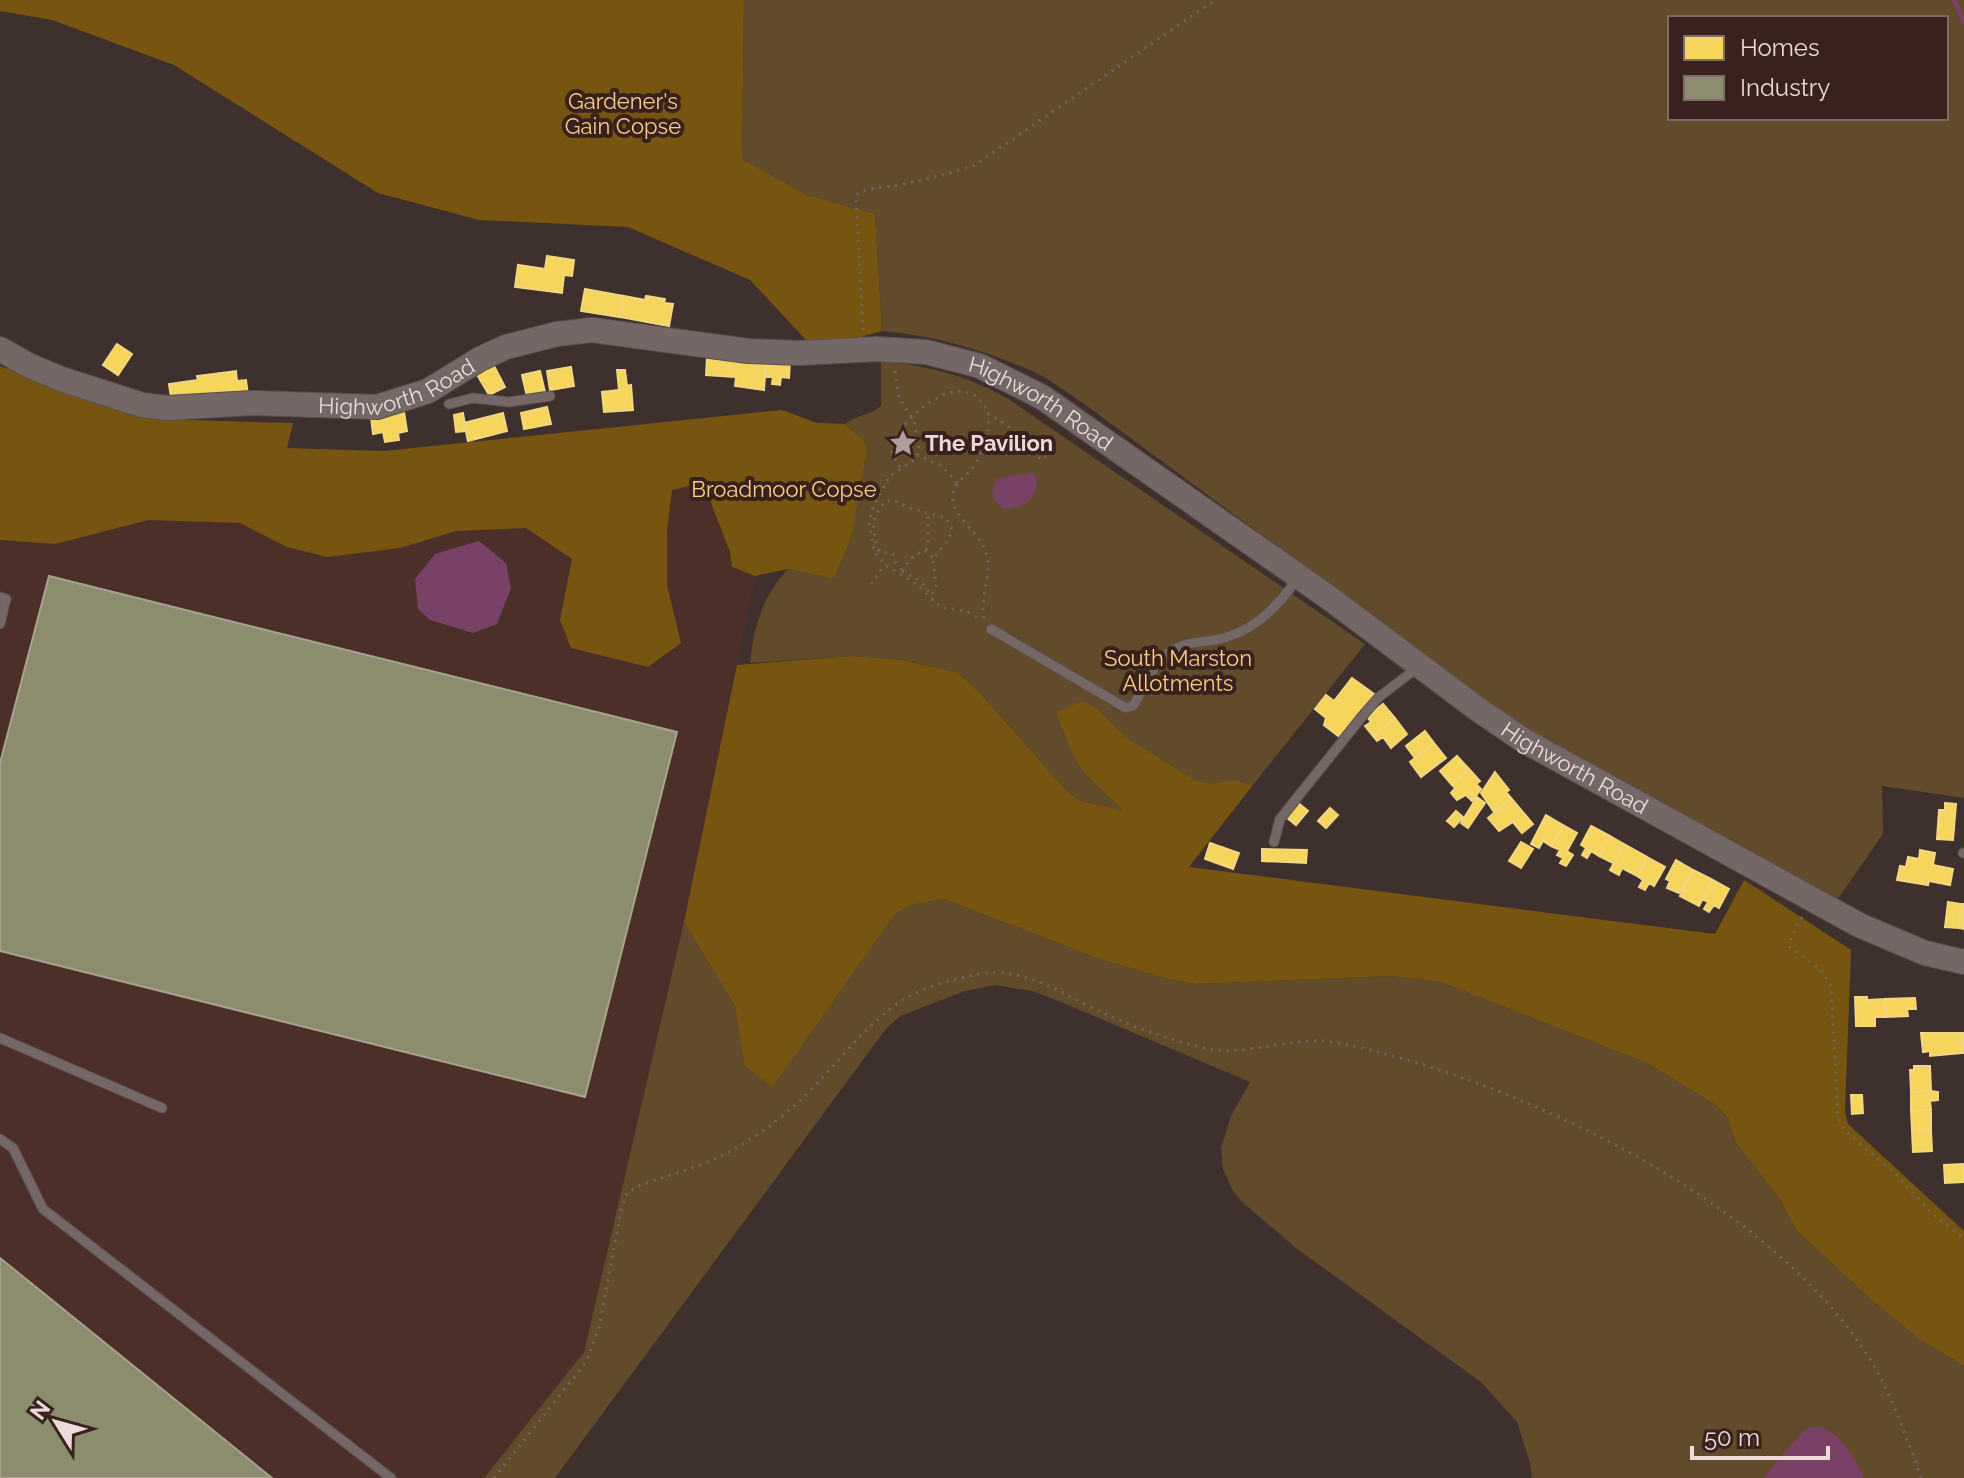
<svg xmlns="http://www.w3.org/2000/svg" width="1964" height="1478" font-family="Raleway,sans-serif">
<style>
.built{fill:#4d2f2a}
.green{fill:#614b2a;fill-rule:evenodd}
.forest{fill:#775510}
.water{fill:#794165}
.homes{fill:#f6d55c;stroke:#f3d681;stroke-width:2}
.industry{fill:#8c8c6e;stroke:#a8a38e;stroke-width:2}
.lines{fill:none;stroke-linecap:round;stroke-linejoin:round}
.stream{stroke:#794165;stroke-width:5}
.service-casing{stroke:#5b4f4d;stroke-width:11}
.tertiary-casing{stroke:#5b4f4d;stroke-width:26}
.path{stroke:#716665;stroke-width:3;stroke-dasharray:2 6;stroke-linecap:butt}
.service{stroke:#736866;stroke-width:9}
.tertiary{stroke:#736866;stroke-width:24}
.labels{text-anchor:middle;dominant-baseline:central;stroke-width:8;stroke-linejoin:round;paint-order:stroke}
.park-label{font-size:22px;fill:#facd85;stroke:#39211d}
.street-label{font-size:22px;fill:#ebdad7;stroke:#39211d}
.poi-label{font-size:22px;font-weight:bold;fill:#ebdad7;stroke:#39211d;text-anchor:start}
</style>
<rect width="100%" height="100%" fill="#3e302d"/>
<path class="built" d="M777,471l-87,426 -106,455 -100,126h-484v-1003z"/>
<path class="green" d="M744,0h1220v798l-82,-12 1,48 -48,69 -286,-156 -466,-344c-17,-11 -34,-25 -53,-33 -47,-20 -97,-35 -148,-39l-7,-117 -67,-19 -66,-36zM1670,18h276v100h-276z
M881,360c50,8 81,13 126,38l358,246 -177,223 -64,-55 -43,-11 -14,-10 -87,-98 -21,-20 -56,-13 -50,-4 -103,7c4,-37 12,-66 38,-94l46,10 17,-41 14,-97 -20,-17c11,-9 26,-9 36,-18z
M944,899l155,60 69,20 27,5 197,-8 49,6 208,82 68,42 11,12 8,25 43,55 18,33 72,67 50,41 45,27v112h-432l-2,-15 -13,-41 -35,-39 -186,-135 -54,-46 -9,-11 -10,-22 -2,-21 10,-32 19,-34 -194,-82 -24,-9 -38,-6 -29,6 -65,25 -15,14 -330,448h-71l100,-126 100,-430 51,84 7,29 99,-47 54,-74 19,-10z"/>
<path class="forest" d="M0,0h744l-2,159 66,36 67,19 7,117 -46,13 -28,-2 -58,-62 -122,-53 -149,-7 -101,-27 -204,-128 -122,-45 -52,-9z
M0,366l153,53 140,4 -6,25 97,3 398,-41 35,13 28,1 20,17 1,13 -15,84 -17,41 -46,-10 -33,7 -23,-9 -2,-15 -22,-57 -19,-9 -17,4 -5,41v54l14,58 -33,24 -77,-19 -11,-28 12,-61 -46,-31 -70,3 -56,17 -73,9 -40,-10 -47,-24 -91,-3 -94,24 -55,-4z
M853,656l50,4 56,13 21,20 87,98 14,10 42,10c-13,-16 -33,-29 -44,-46 -10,-17 -16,-35 -23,-53l26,-11 14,7 32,31 68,42 16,3 22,-4 18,6 -63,81 526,67 29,-54 107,70 -6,162 3,12 116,107v135l-45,-27 -50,-41 -72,-67 -18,-33 -43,-55 -8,-25 -11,-12 -68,-42 -208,-82 -49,-6 -197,8 -27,-5 -69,-20 -155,-60 -30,5 -19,10 -123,173 -27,-21 -10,-60 -51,-84 53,-257z"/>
<path class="water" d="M1032,473l4,3c4,21 -12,33 -32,33l-9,-8 -3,-10 6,-13z
M479,541l27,22 5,25 -14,36 -24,9 -43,-13 -12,-11 -3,-30 20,-25z
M1815,1426c26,5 38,30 49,52h-101l40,-47z"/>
<path class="homes" d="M547,256l27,4 -2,16 -8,-1 -2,18 -47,-6 3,-22 27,4z
M585,289l39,7 -4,21 -39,-6z
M624,296l21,4 1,-4 19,3 -1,4 9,1 -4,22 -49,-9z
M117,344l15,10 -14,21 -15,-10z
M707,357l59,4 -2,29 -29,-4 1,-9 -30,-2z
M767,359l23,2 -1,17 -8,-1 -1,8 -8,-1 1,-7h-7z
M493,364l12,23 -16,8 -13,-22z
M571,367l3,19 -24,4 -3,-19z
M617,370h8l2,16 4,-1 2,25 -29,2 -2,-20 17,-2z
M236,371l1,10 9,-1 2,15 -77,3 -2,-14 29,-4 -1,-4z
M540,371l5,21 -18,5 -5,-22z
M547,407l4,17 -27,5 -3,-16z
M404,412l3,19 -9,2 1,7 -14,2 -2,-10 -10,2 -2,-17z
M463,413l3,18 -10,1 -2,-17z
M503,413l4,18 -39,10 -4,-18z
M1352,678l22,16 -33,44 -17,-13 2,-7 -11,-9 11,-14 8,6z
M1383,704l12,14 -22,18 -8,-10 6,-4 -4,-5z
M1395,718l12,16 -16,14 -8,-11 -6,4 -4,-5z
M1425,731l9,12 -19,15 -9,-12z
M1434,743l12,15 -25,19 -11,-15z
M1457,756l12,13 -17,16 -12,-14z
M1469,769l11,12 -4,3 5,5 -9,12 -6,-6 -9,5 -6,-7 4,-5 -3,-3z
M1495,772l14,18 -3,2 5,6 -17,14 -13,-19z
M1477,797l8,6 -17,25 -7,-5z
M1511,798l22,26 -11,9 -9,-11 -14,9 -11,-13z
M1297,802l11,9 -12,14 -10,-8z
M1945,803l11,1 -3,36 -16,-1 2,-29h6z
M1330,808l8,7 -12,13 -8,-7z
M1456,811l7,6 -9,10 -7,-6z
M1546,815l17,10 -12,21 -8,-5 -4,7 -8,-4z
M1563,825l14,8 -10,18 6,4 -7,11 -6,-3 3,-5 -6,-3 3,-5 -9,-4z
M1591,826l19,10 -11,20 -8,-5 -4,7 -5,-3 4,-7 -5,-3z
M1610,836l14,8 -11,19 -14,-7z
M1521,842l12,7 -12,19 -12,-7z
M1210,843l29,10 -6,16 -28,-10z
M1624,844l23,13 -10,19 -15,-8 -3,7 -9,-5z
M1262,849l45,1 -1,13 -44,-2z
M1920,850l15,3 -2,12 20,4 -3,16 -21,-4 -1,4 -31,-5 3,-14 6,1 2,-10 11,2z
M1647,857l18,10 -11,19 -5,-3 -4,7 -6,-3 4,-7 -6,-4z
M1676,860l17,10 -14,23 -12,-5 3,-7 -4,-2z
M1693,870l20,10 -14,26 -19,-10z
M1713,880l16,9 -10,19 -5,-3 -5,7 -5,-3 4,-7 -6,-3z
M1948,902l13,2 -2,24 -14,-1z
M1961,904h3v25l-5,-1z
M1855,997h12v3l18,-1 1,18h-11v9h-19z
M1915,998l1,11h-9l1,7 -22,1 -1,-18z
M1921,1033h39l1,20 -31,3v-5l-7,1z
M1960,1033h4v20h-3z
M1914,1066h16l1,25 -20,1 -1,-22h4z
M1931,1091l7,1v8l-8,1 1,9 -20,1v-19z
M1851,1095h11l1,18 -11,1z
M1931,1110v21h-19l-1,-20z
M1912,1131h19l1,20 -19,1z
M1964,1164v18l-19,1 -1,-18z"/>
<path class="industry" d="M49,576l628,156 -92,365 -585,-146v-188z
M0,1258l272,220h-272z"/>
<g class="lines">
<path class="stream" d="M1954,0l10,22"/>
<g class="service-casing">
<path id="service" d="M449,404l24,-6 36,4 41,-6
M0,597l6,2 -6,25
M991,629l135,79 7,-2c11,-17 18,-40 34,-52 19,-15 39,-10 60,-17 31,-9 53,-34 71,-59
M1274,842l6,-23 85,-106 14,-16 38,-29
M1963,853h1
M0,1038l162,70
M0,1139l13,9 30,61 348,269"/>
</g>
<g class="tertiary-casing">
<g id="tertiary">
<path id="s1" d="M0,349l28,16 33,14 81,26 25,3 85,-5 125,4 51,-16 52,-32 26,-12 51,-13 35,-4 156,21 52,2 76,-4 50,3 54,14 62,31 286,200 151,113 44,30 336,185 66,28 39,9"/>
</g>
</g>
<path class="path" d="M863,330l-7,-135c13,-9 28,-7 44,-10 26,-5 50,-12 75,-20l240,-165
M895,371l4,27 15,23 5,29 -5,10 -24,16 -17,31 -4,15 5,30 13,14 29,18 21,20 8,4 21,3 15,9
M988,413l50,33
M1038,446l10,7 -5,7 -10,-6z
M917,455l25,11 16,18
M900,467l-8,-15c2,-28 59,-79 86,-54 4,4 8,9 10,15 3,20 -6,43 -18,58 -4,5 -13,11 -16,18 -8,24 22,40 30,58 11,23 -5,49 0,72
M926,550l2,-5v-31
M877,551l16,3 5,15
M879,551c-7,-19 -9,-35 7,-50l7,-1 16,8 37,10 6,11 -3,10 -16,20 3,27 -4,9 -13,-15 -21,-11
M901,570l13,-14 10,-6 10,8
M871,584l14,-20
M1802,917l-11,20 -1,10 30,22 11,17 7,127 2,10 9,12 47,39 35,39 33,25
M494,1478l93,-117 12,-34 22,-116 6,-18 12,-7c26,-10 55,-17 80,-29 26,-13 56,-33 77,-53 37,-33 64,-75 105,-103 20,-13 50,-21 73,-26 51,-12 94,24 138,42 28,12 59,23 88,30 47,12 92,-13 139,-4 176,36 416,151 521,301 28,40 45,88 61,134"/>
<use href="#service" class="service"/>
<use href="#tertiary" class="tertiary"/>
</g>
<defs>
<g id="sight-bare" transform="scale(2.16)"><path d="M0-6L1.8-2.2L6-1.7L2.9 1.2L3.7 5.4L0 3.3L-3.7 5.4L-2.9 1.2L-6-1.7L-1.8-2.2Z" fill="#ae9e9c" stroke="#39211d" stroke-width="2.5" paint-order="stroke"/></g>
</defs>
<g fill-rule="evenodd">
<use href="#sight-bare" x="903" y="443"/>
</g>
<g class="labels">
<g class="park-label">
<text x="623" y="101">Gardener's<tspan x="623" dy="25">Gain Copse</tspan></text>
<text x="784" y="489">Broadmoor Copse</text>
<text x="1178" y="658">South Marston<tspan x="1178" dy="25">Allotments</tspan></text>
</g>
<g class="street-label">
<text stroke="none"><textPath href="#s1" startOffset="412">Highworth Road</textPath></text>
<text stroke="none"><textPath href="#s1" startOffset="1082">Highworth Road</textPath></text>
<text stroke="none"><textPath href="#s1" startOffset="1730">Highworth Road</textPath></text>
</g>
<g class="poi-label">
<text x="925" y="443">The Pavilion</text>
</g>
</g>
<rect x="1668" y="16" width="280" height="104" fill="#39211d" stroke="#806b67" stroke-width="2"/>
<rect x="1684" y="36" width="40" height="24" fill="#f6d55c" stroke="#806b67" stroke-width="2"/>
<text x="1740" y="56" font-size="24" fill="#ebdad7">Homes</text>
<rect x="1684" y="76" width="40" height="24" fill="#8c8c6e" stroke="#806b67" stroke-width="2"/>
<text x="1740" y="96" font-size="24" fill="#ebdad7">Industry</text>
<g transform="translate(56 1422) rotate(307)" stroke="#39211d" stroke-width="6" paint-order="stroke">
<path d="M0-6L14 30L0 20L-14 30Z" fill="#ebdad7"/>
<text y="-12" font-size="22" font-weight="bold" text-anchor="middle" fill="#ebdad7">N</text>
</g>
<path d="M1692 1446v12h136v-12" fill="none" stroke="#ebdad7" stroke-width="4"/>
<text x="1704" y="1446" font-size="24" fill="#ebdad7" stroke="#39211d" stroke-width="6" paint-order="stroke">50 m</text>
</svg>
